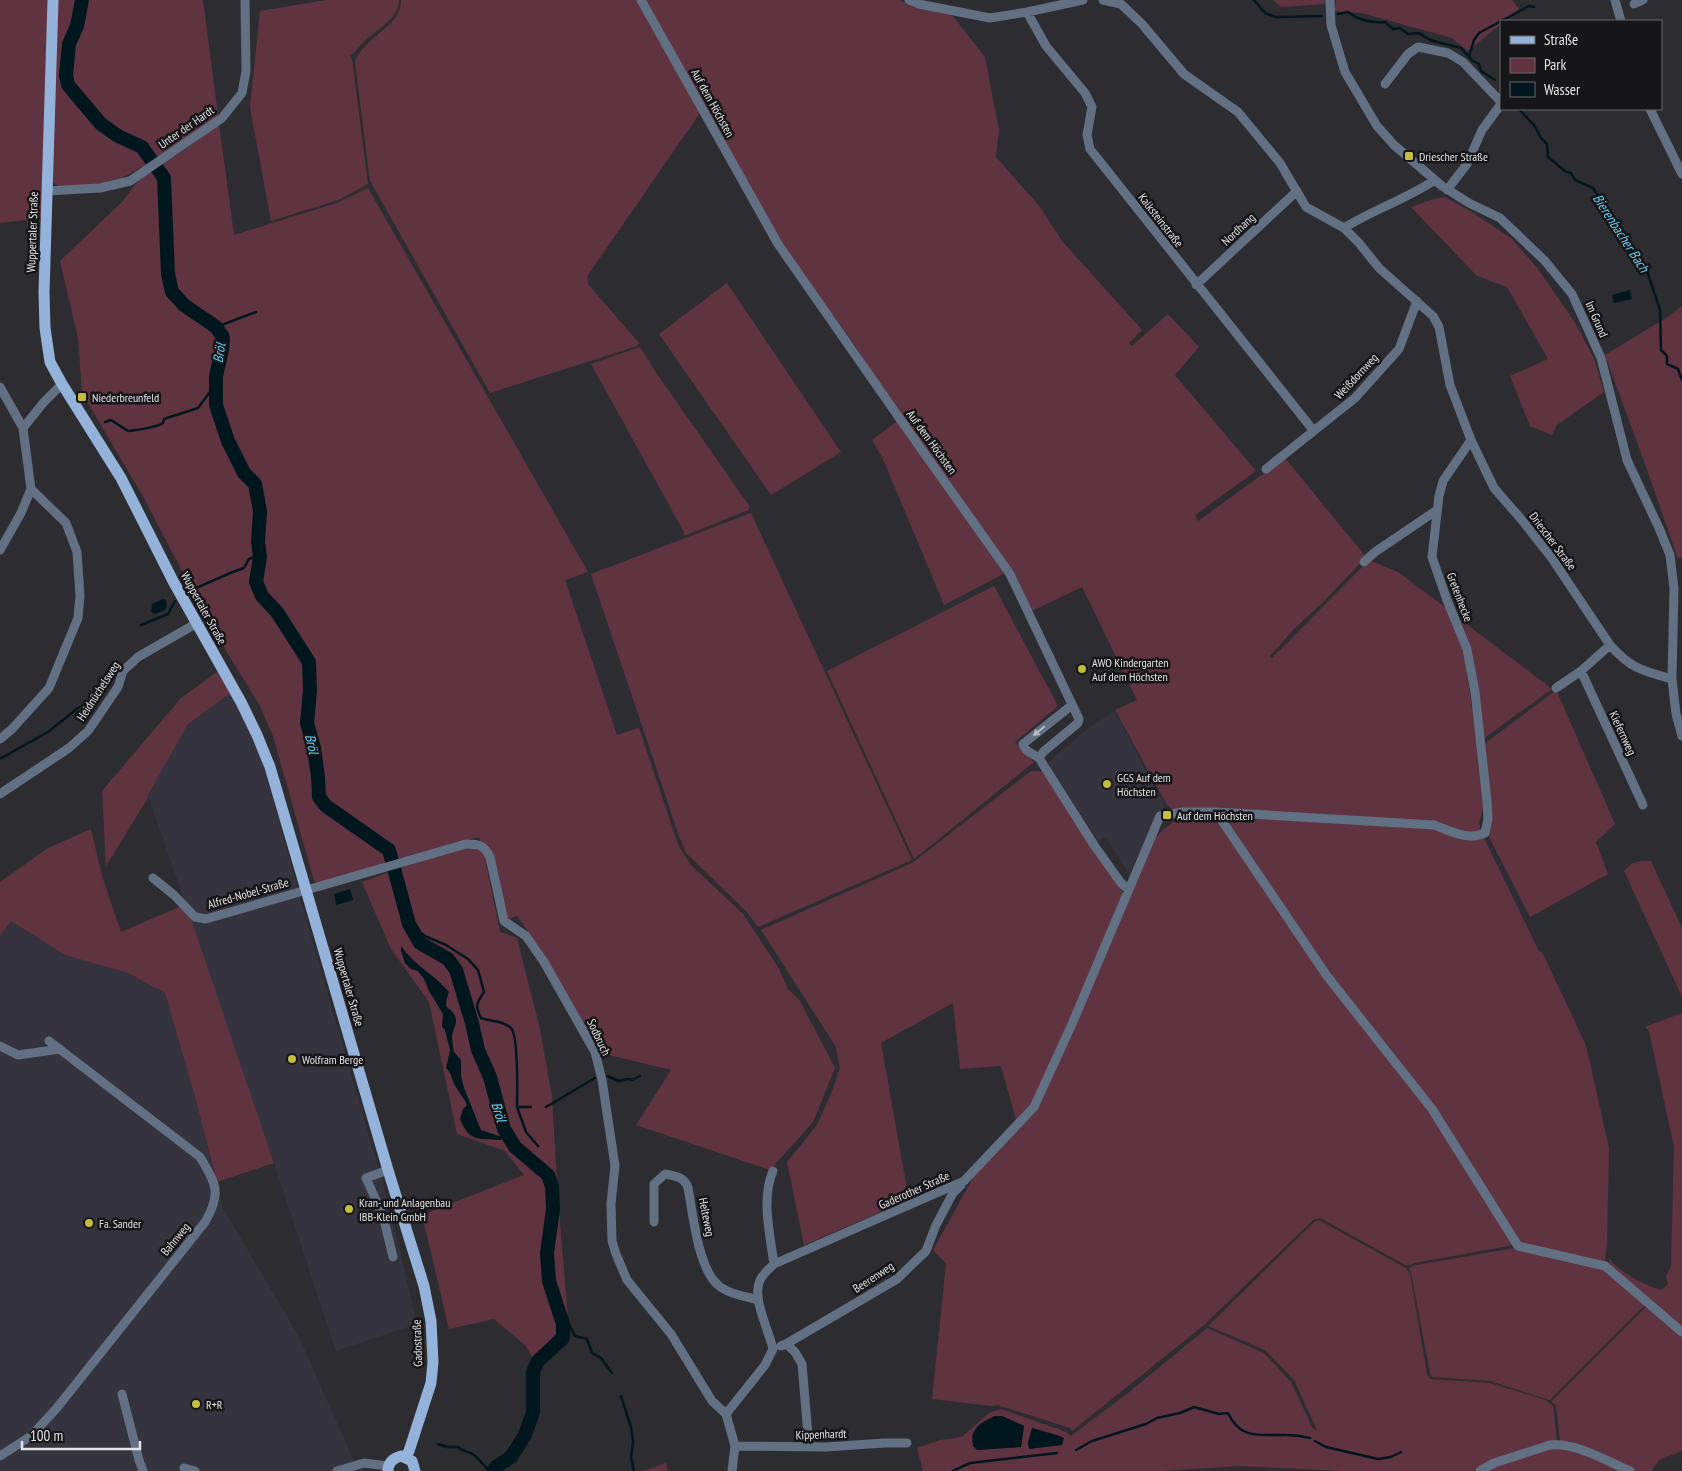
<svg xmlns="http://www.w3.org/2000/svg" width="1682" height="1471" font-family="'PT Sans Narrow',sans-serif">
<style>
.built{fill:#35333d}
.green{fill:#603341;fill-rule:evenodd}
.water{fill:#02161e}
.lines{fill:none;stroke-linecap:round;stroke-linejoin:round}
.stream{stroke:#02161e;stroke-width:2.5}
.river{stroke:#02161e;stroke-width:14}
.minor{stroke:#627084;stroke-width:9}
.major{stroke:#95b2db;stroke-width:11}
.oneway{fill:#b6bbc3}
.poi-dot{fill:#c4bd3e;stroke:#161517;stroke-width:2}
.labels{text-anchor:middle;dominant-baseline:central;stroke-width:5;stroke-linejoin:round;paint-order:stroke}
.street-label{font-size:12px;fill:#e3e3e5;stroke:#161517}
.poi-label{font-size:12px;fill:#e3e3e5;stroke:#161517;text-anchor:start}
.water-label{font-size:14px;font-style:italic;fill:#66d1f4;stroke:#161517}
</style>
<rect width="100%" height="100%" fill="#2d2d31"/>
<path class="built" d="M232,692l27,57 45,163 84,289 29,123 -81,27 -67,-203 -121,-353 40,-71z
M1114,711l50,93 -35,70 -23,-37 -8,4 -50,-78 34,-30z
M11,921l54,34 63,18 37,20 30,104 28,111 75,127 59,133 8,3h-365v-535z"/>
<path class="green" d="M0,0h48l-5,218 -43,5z
M56,0h147l15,115 -21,17 -43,28 -36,20 -19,5 -41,1 -5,-4 -2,-8z
M326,0h73c-1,19 -19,27 -32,39 -6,5 -10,12 -17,17l2,3 16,125 -30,16 -67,21 -21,-114 10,-96z
M401,0h238l63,110 -114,165 -1,5 1,4 51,59 -2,3 -147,47 -120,-212 -15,-119c8,-25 47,-35 46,-62z
M643,0h256l14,7 38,7 34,43 14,73 -3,27 44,50 22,34 80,89 -13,13 3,3 36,-32 31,33 -24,28 81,96 -61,44 3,6 87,-63 81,99 -43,45 -28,26 -25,28 2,2 97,-98 29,12 52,39 15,47 20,145 -6,19 3,12 57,117 3,1 43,91 3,11 21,94 -2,94 -2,20 -84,-19 -87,-133 -51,-72 131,207 -99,18 -8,3 -87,-48 -7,2 -109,105 -132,106 -2,-3 -72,-23 -7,1 -59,-7 14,-135 -13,-14 41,-74 49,-51 128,-281c9,-13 18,-20 31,-27l-15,-12 -52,-95 22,-10 -55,-113 -50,24 -19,-42 -69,36 -61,-146 -11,-19 28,-21 -44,-72 -72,-101 -33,-54z
M1273,0h53l-1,4 -44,3z
M1336,0h176l7,9 -15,12h-3v3l-33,27 -16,-13 -90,-25 -28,-2z
M219,124l15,111 103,-32 31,-15 220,384 -23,8 52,155 22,-7 40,119 12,18 52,49 35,53 10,22 12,12 35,67 -22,54 -43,48 -134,-45 35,-55 -70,-17 -60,-103 -24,-34 -13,5 -19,-62 15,73 17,6 23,91 12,68 6,102 10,119 -34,43 -8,-15 -32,-27 -45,10 -27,-114 102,-40 -19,-24 -48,-17 -28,-132 -38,-53 -29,-67 52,-19 53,-17 16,3 -4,-12 -161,46 -4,-2 -41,-145 -14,-32 -50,-81 -65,-125 -62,-105 -4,-55 -18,-77 63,-60 16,-22 44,-28z
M1445,197l30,17 37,25 26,30 36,52 20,37 10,34 -47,33 -5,10 -22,-9 -20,-50 38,-17 -41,-72 -30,-11 -66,-69 23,-8z
M727,283l114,169 -70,43 -112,-161z
M1682,306v251l-4,2 -34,-98 -39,-106 61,-37z
M640,347l15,24 95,136 -2,3 -64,26v-4l-93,-168z
M751,513l161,347 -154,67 -12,-16 -60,-58 -7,-17 -88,-262z
M994,586l64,120 -43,36 19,20 -120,97 -87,-188z
M1461,620l91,69 -69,50 -12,-92z
M217,672l15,20 -44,32 -40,71v3l-42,68 -4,-75 79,-93z
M1555,691l3,3 57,130 -19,18 12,32 -78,43 -43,-84 -3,-89z
M1031,771h12l79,118 -1,9 -83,195 -11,17 -11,10 -15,-54 -41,3 -7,-66 -72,40 28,157 -105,45 -17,-83 30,-37 14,-31 9,-26 -4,-21 -75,-117 151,-67z
M91,829l11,47 19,56 65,-28 88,259 -57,19 -22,-85 -30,-104 -37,-20 -63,-18 -54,-34 -11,15v-54l48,-34z
M1642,861h9l31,67v69l-58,-126 7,-7z
M1682,1013v314l-73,-62v-6c13,14 34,26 52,31l7,-6 -2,-8 5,-10 3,-119 -25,-116 -4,-4z
M1319,1220l87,48 4,6 17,100 3,5 60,4 56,17 7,6 4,36 -77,25 -7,4h-131l-103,-5 -77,5h-239l-6,-23 23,-8 22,-3 27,-24 12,-4 65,23 5,4 57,-43 79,-65 57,25 27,29 22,47 4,1 -23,-50 -29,-30 -57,-24 106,-104zM1002,1416l22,10 -3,21 -43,3z
M1515,1248l84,18 45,36v4l-94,94 -60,-19 -58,-4 -2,-4 -19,-100 -2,-5 7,-3z
M1648,1305l34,30v116l-23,9 -8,11h-15l-54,-23 -22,-7 -4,-36 -5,-3z
M1546,1448h21l57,23h-140z
M666,1463l2,8h-26z"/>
<path class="water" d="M1630,290l2,9 -18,4 -2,-8z
M163,599l3,1 1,6 -2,4 -10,4 -4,-2 1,-8z
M350,889l3,11 -17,5 -2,-11z
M401,946c13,19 34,29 48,46 -7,20 0,12 6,24 3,7 -2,13 -3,20 0,5 1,11 2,16l7,8v16l3,12 17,42 21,7 -1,3c-23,-2 -31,3 -41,-21l3,-10 4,-4c-3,-7 -7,-11 -11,-18 -5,-7 -2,-10 -10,-19l4,-18 -5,-20 -3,-3 1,-13 -14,-23 -5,-12 -6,-8 -7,-2 -6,-6 -4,-12z
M995,1416h7l22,10 -3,21 -44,3 -4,-4c-4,-17 8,-24 22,-30z
M1032,1428l25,7 7,3 -2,7 -33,4 -1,-6z"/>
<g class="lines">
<path class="stream" d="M1254,0l11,13 11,4 46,-1
M1338,14l10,-2c11,9 23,11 37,10l8,7 7,-1 8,6 11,-1 11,7 31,8 12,13 6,3 2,7 14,9
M1469,56l5,-16 5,-7 50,-27 5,1
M1519,109l15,16 7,13 6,6 1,13 18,15 5,1 4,7 18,8 36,57 17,23 14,42 1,40 6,6v8l11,5 4,11
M216,327l40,-15
M105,422l6,-2 17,11c9,-1 29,-4 35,-8l1,-4 34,-11 17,-23
M198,587c15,-6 30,-14 46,-19l5,-9 10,-4
M141,625l27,-11 7,-13
M0,759l48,-27 30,-24 19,-10 17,-30
M410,926l17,11 19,8 22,14 10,11 6,22c-8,12 -9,13 -3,26 11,4 21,2 30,10 8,8 6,65 6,79h14
M607,1076l12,5 9,-2 4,1 8,-4
M517,1107l9,25 12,14
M546,1107l49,-29
M562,1321l7,3 6,12 12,3 5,14 9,5 11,15
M621,1396l10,31 2,14 -2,17 3,13
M1315,1441l11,6 52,12 13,-2 10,-5
M438,1444l9,3h11c5,5 11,4 16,8 6,5 10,11 16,16
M1076,1450l16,-9 54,-17 11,-6 23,-5 14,-6 25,7 9,-1c13,28 33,21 58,22 8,0 16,1 24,3
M953,1471l17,-8 87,-10"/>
<path class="river" d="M82,0l-5,26 -8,18 -3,31 2,10 33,39 17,12 24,11 22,31 4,96 4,18 12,13 32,22 7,10 -1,13 -6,26v29l12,36 16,32 11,11 5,27 -2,31 2,15 -4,25 6,14 15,16 32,50 1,29 -3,32 7,25 4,29 1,20 7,9 63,44 20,74 11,19 28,16 8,11 16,53 6,27 12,27 14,52 11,18 33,28 4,12 1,22 -6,44 2,28 14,43v14l-25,23 -5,11v40l-8,23 -14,22 -15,10 -3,4"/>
<path class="minor" d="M641,0l137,244 122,175 110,155 69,145 -1,4 -35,29 -4,6
M909,0l10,4 71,14 37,-6 56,-12
M1103,0l18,4 21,20 42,50 54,38 42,51 26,44 38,21 15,15 20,25 54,48 6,11 11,58 21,55 23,48 27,31 30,38 59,88c21,24 33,26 62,34
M1330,0l1,25 14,47 32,54 17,19 48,41 27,17 31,15 45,43 27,33 29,64 26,102 32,68 11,27 4,33 -2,91 4,35 6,22
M1615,0l6,21
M1634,4l9,-4
M1027,12l19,34 39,47 7,14 -5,28 3,14 223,281
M1385,84l23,-30 10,-7 30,6 15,9 38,40
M1650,109l32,65
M1447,190l20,-26 15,-34 19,-26
M47,191l53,-3 30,-7 92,-63 20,-25 4,-22 -1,-71
M1344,228c29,-18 62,-29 91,-48
M1196,285l101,-94
M0,387l23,41
M1266,469l89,-71 44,-49 18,-48
M0,550l21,-37 10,-24 -8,-61 21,-26 18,-18
M1364,562l11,-10 62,-42
M1581,671l62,134
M1556,688l25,-17 29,-26
M1072,705l-49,39 3,6 13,8 55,87 27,38 7,6
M0,739l12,-10 37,-41 29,-70 2,-22 -3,-44 -11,-29 -35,-34
M0,794l69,-46 19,-17 30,-44 5,-16 15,-14 59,-34
M1216,812l111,164 105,133 86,137 87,20 77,66
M153,878l21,17 21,22 11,2 260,-75c13,0 18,1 24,13l14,64 22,15 18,26 51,90 7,28 13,86 -4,38 1,37 4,13 11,26 44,54 41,67 14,13
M0,1046l18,9 42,-6
M388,1170l-22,8 17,38 10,41
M773,1171c-12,27 -3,64 1,93
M654,1222v-38l11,-10c10,2 20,3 23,14 5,26 10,80 30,97 10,9 27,11 40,15
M786,1344l111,-65 29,-28 10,-26 17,-32 8,-8
M781,1346l5,-2 9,8 7,12 7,83
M122,1394l17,66 4,11
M726,1414l39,-49 8,-16c-4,-18 -20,-49 -14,-66 2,-8 10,-14 15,-19l190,-83 70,-74 38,-83 88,-208 23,-4h33l218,13c16,6 35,16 51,8l3,-14 -1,-18 -12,-109 -8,-43 -20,-49 -15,-43 7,-61 4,-15 28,-41
M726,1414l9,32 -3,25
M735,1446l91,1 58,-4h23
M0,1456l31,-20 25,-27 149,-187c17,-29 11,-38 -5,-65l-151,-116
M184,1468l11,3
M337,1471l27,-8 24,3
M1480,1471l14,-8 56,-18c25,-3 57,16 80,26"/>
<path class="major" d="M53,0l-9,292 1,36 5,34 12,22 59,94 52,103 68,121 16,33 13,32 118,403 36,116 7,35 2,41 -2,21 -22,68 -4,6
M388,1471c0,-8 5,-13 13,-15l11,5 3,10"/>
</g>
<defs><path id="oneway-solid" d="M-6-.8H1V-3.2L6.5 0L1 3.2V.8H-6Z" transform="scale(1.25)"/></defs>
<use class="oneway" href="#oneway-solid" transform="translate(1039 731) rotate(141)"/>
<g class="poi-dot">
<rect x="1404" y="151" width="10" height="10" rx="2.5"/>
<rect x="77" y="392" width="10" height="10" rx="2.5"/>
<circle cx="1082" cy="669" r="5"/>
<circle cx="1107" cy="784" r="5"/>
<rect x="1162" y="810" width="10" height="10" rx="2.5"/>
<circle cx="292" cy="1059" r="5"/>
<circle cx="349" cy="1209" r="5"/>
<circle cx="89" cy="1223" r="5"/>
<circle cx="196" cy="1404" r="5"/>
</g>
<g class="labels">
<g class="street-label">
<text transform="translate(713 103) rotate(61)">Auf dem Höchsten</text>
<text transform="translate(186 127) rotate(-35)">Unter der Hardt</text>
<text transform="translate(1161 220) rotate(52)">Kalksteinstraße</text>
<text transform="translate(1238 229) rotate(-43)">Nordhang</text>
<text transform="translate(32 232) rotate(-88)">Wuppertaler Straße</text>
<text transform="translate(1597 319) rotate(66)">Im Grund</text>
<text transform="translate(1356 376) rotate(-47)">Weißdornweg</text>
<text transform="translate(932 442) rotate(54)">Auf dem Höchsten</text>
<text transform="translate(1553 541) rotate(53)">Driescher Straße</text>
<text transform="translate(1460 597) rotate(69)">Gretenhecke</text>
<text transform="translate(204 608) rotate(61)">Wuppertaler Straße</text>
<text transform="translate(98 691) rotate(-57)">Heidnüchelsweg</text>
<text transform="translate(1623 733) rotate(65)">Kiefernweg</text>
<text transform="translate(248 893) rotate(-16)">Alfred-Nobel-Straße</text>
<text transform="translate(349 987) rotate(74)">Wuppertaler Straße</text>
<text transform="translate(599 1037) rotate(65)">Sodbruch</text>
<text transform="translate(914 1190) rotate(-24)">Gaderother Straße</text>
<text transform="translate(707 1217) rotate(79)">Helteweg</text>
<text transform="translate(175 1239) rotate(-51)">Bahnweg</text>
<text transform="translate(873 1277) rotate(-33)">Beerenweg</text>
<text transform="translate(417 1343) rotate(-92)">Gadostraße</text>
<text transform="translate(821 1434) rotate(-2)">Kippenhardt</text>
</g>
<g class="poi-label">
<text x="1419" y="156">Driescher Straße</text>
<text x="92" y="397">Niederbreunfeld</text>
<text x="1092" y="662">AWO Kindergarten<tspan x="1092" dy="14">Auf dem Höchsten</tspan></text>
<text x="1117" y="777">GGS Auf dem<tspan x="1117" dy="14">Höchsten</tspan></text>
<text x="1177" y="815">Auf dem Höchsten</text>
<text x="302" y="1059">Wolfram Berge</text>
<text x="359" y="1202">Kran- und Anlagenbau<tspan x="359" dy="14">IBB-Klein GmbH</tspan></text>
<text x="99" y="1223">Fa. Sander</text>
<text x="206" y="1404">R+R</text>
</g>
<g class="water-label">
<text transform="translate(1621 233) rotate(57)">Bierenbacher Bach</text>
<text transform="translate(219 353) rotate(-81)">Bröl</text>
<text transform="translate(312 744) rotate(78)">Bröl</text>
<text transform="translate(499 1112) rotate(73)">Bröl</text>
</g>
</g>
<rect x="1500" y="20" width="162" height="90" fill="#161517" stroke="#686769"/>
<rect x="1510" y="36" width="25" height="8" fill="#95b2db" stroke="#686769"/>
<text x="1544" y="45" font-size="15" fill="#e3e3e5">Straße</text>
<rect x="1510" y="58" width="25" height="15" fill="#603341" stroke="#686769"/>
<text x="1544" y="70" font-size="15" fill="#e3e3e5">Park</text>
<rect x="1510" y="82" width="25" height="15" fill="#02161e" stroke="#686769"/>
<text x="1544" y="95" font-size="15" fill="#e3e3e5">Wasser</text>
<path d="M22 1441v8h118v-8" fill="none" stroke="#e3e3e5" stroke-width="2.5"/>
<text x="30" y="1441" font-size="15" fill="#e3e3e5" stroke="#161517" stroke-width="4" paint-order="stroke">100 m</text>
</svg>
